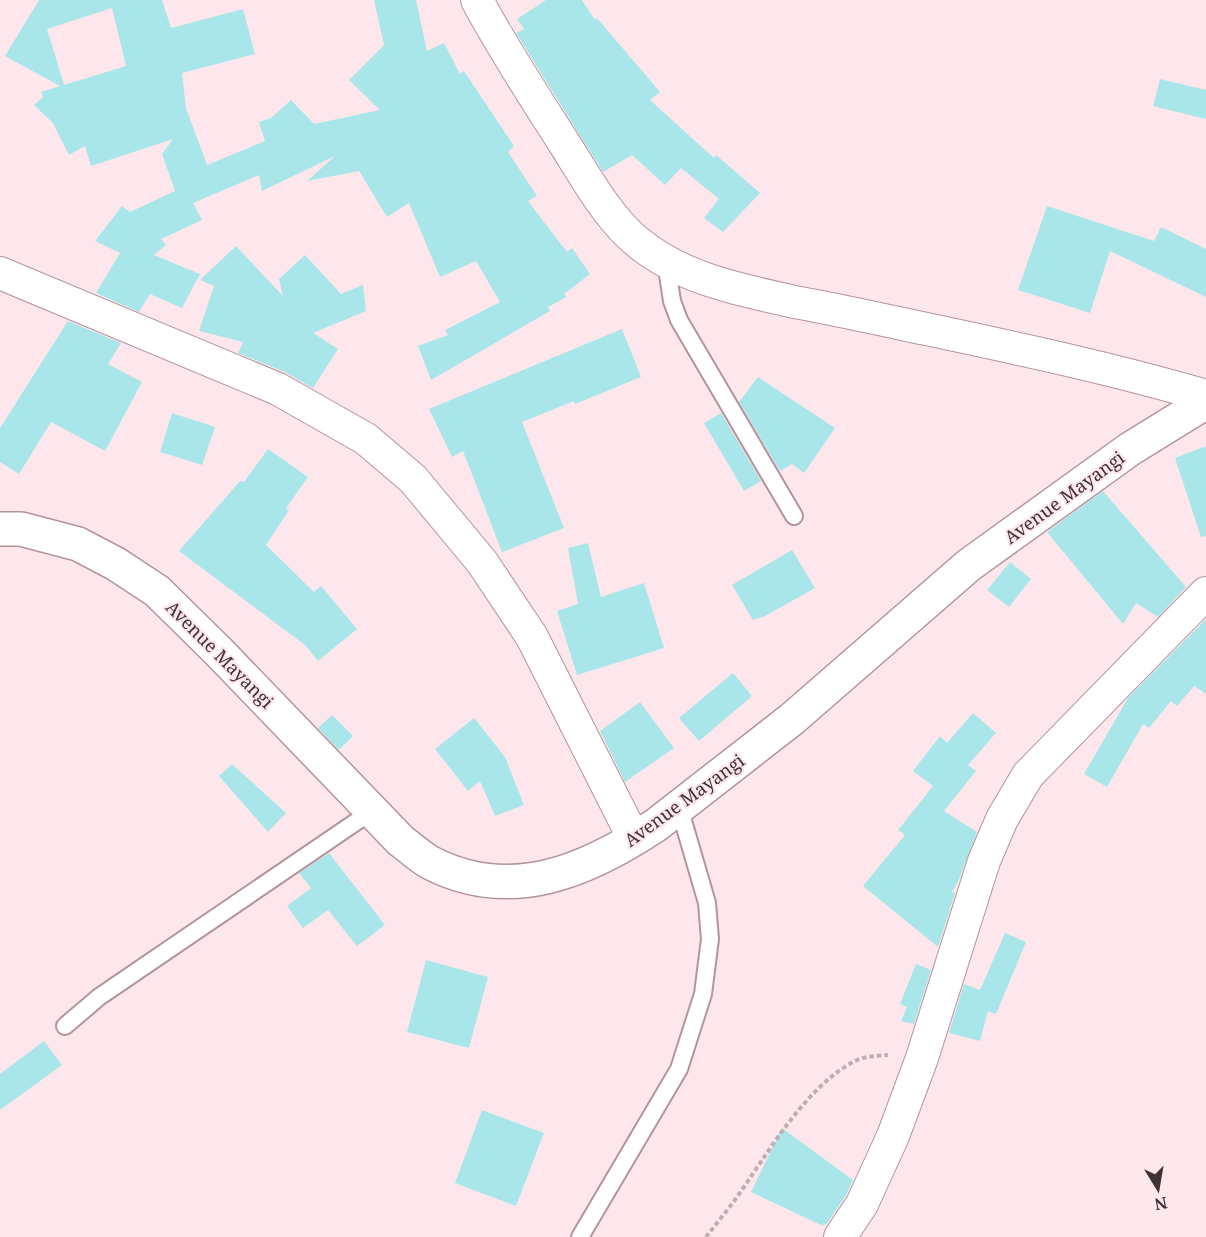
<svg xmlns="http://www.w3.org/2000/svg" width="1206" height="1237" font-family="'Noto Serif',serif">
<style>
.building{fill:#a9e6e9;fill-rule:evenodd}
.lines{fill:none;stroke-linecap:round;stroke-linejoin:round}
.service-casing{stroke:#b4949b;stroke-width:20}
.minor-casing{stroke:#b4949b;stroke-width:34}
.tertiary-casing{stroke:#b4949b;stroke-width:36}
.path{stroke:#c0adb2;stroke-width:4;stroke-dasharray:4.5 3;stroke-linecap:butt}
.service{stroke:#fff;stroke-width:16}
.minor{stroke:#fff;stroke-width:32}
.tertiary{stroke:#fff;stroke-width:33}
.labels{text-anchor:middle;dominant-baseline:central;stroke-width:4.5;stroke-linejoin:round;paint-order:stroke}
.street-label{font-size:18px;fill:#3f3235;stroke:#fde7ec}
</style>
<rect width="100%" height="100%" fill="#fde7ec"/>
<path class="building" d="M39,0h123l9,28 72,-19 12,45 -73,19 4,35 21,57 58,-24 -6,-19 12,-4 20,-18 23,24 66,-14 -31,-30 35,-35 -10,-45h42l11,51 17,-8 16,31 4,-3 50,75 -6,6 29,44 -9,5 39,51 5,-4 18,26 -26,20 2,3 -18,10 2,4 -119,69 -13,-34 30,-11 -3,-5 55,-28 -24,-41 -36,16 -31,-74 -22,14 -28,-46 -52,10 28,-25 -73,35 -3,-16 -66,28 9,17 -41,19 5,6 -12,10 46,19 -18,34 -32,-14 -11,18 -43,-19 24,-40 -25,-12 27,-35 8,6 45,-21 -13,-37 11,-15 -82,27 -6,-20 -16,9 -16,-32 -19,-18 9,-8 -2,-5 19,-6 -55,-30zM112,8l14,58 -62,19 -17,-56z
M546,0h36l13,20 2,-2 63,74 -10,8 64,58 2,-3 44,38 -37,39 -19,-14 15,-19 -38,-31 -16,17 -33,-30 -29,17 -87,-139 8,-4 -7,-10z
M1160,79l46,11v29l-53,-13z
M1047,206l107,35 7,-14 45,22v48l-96,-46 -20,62 -72,-23z
M236,246l47,50 -4,-17 26,-24 36,39 22,-9 3,26 -53,22 25,16 -25,39 -28,-16 -47,-19 5,-11 -44,-11 15,-45 -14,-6z
M68,321l53,22 -13,21 34,18 -37,69 -54,-29 -32,52 -19,-12v-34z
M622,329l19,48 -66,27 -1,-3 -52,21 42,106 -62,24 -39,-101 -11,6 -23,-48z
M758,377l77,51 -31,45 -12,-9 -12,7 -41,-69z
M172,413l43,14 -13,38 -42,-13z
M721,413l40,68 -17,10 -40,-68z
M1206,446v90l-5,1 -26,-79z
M268,449l40,28 -22,31 3,2 -23,35 48,47 7,-6 36,43 -39,32 -13,-16 -126,-94 61,-70 4,1z
M1103,491l83,96 -28,30 -22,-14 -13,21 -76,-92z
M588,543l13,54 43,-14 20,65 -87,27 -20,-64 21,-7 -10,-56z
M792,550l23,38 -50,28 -12,4 -21,-35z
M1010,562l21,17 -22,28 -22,-17z
M1206,619v75l-12,-8 -17,20 -6,-5 -22,27 -6,-4 -36,63 -23,-13 44,-76z
M733,673l19,23 -53,45 -20,-23z
M640,702l34,46 -49,34 -25,-51z
M973,713l23,20 -28,32 8,6 -32,40 33,21 -19,50 -6,10 3,1 -17,54 -75,-61 42,-51 -7,-5 35,-44 -20,-15 27,-35 7,7z
M332,715l21,21 -14,14 -21,-22z
M474,718l31,39 19,48 -29,11 -15,-35 -12,10 -33,-42z
M232,764l54,49 -18,19 -49,-56z
M329,853l56,72 -28,21 -29,-36 -25,18 -16,-22 24,-18 -12,-15z
M1005,933l21,9 -30,72 -8,-3 -8,30 -31,-8 15,-49 16,6z
M426,960l62,17 -19,71 -62,-16z
M916,964l15,6 -17,54 -13,-3 6,-14 -7,-3z
M44,1041l18,24 -62,45v-36z
M482,1110l62,23 -28,73 -61,-23z
M782,1128l71,52 -7,15 -20,30 -2,-2 -1,3 -72,-34z"/>
<g class="lines">
<g class="service-casing">
<path id="service" d="M666,262l6,39 7,19 115,196
M65,1026l34,-29 273,-186
M580,1237l99,-168 24,-75 7,-55 -3,-36 -28,-96"/>
</g>
<g class="minor-casing">
<path id="minor" d="M477,0c26,49 57,96 87,143 21,33 45,77 76,101 45,36 105,47 160,59 33,6 65,13 98,20 103,22 206,43 308,73
M0,273l278,116 88,50 47,40 69,83 50,75 102,202
M840,1237l22,-33 31,-68 29,-78 62,-197 18,-42 26,-44 178,-182"/>
</g>
<g class="tertiary-casing">
<path id="tertiary" d="M0,529h21l57,15 38,20 41,27 62,61 182,189c10,7 19,16 30,22 80,41 156,8 225,-38l136,-106 177,-154 161,-116 76,-47"/>
</g>
<path class="path" d="M706,1237c10,-13 21,-26 31,-40 31,-44 67,-108 116,-135 11,-6 23,-6 35,-7"/>
<use href="#service" class="service"/>
<use href="#minor" class="minor"/>
<use href="#tertiary" class="tertiary"/>
</g>
<g class="labels">
<g class="street-label">
<text transform="translate(1064 497) rotate(-36)">Avenue Mayangi</text>
<text transform="translate(220 654) rotate(45)">Avenue Mayangi</text>
<text transform="translate(684 800) rotate(-36)">Avenue Mayangi</text>
</g>
</g>
<g transform="translate(1158 1189) rotate(169)" stroke="#fde7ec" stroke-width="4.5" paint-order="stroke">
<path d="M0-4.5L10 22L0 15L-10 22Z" fill="#3f3235"/>
<text y="-9" font-size="16" font-weight="bold" text-anchor="middle" fill="#3f3235">N</text>
</g>
</svg>
